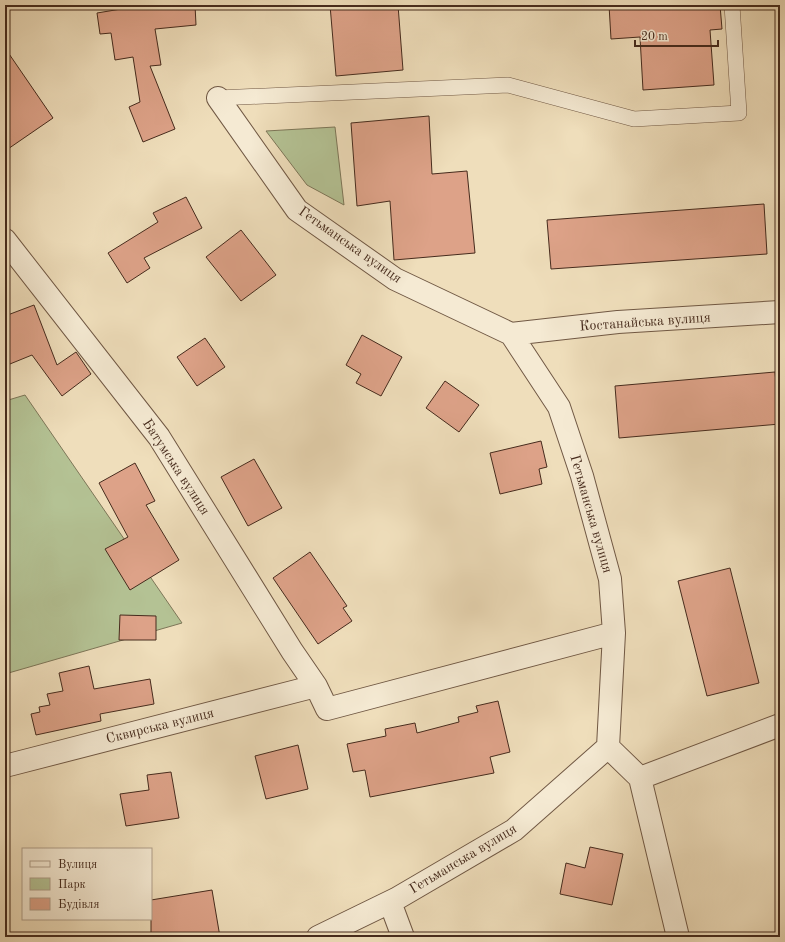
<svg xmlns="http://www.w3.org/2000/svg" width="785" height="942" font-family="'Old Standard TT',serif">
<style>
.green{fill:#b4c294;stroke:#7d7658}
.building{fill:#dda288;stroke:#462b1d}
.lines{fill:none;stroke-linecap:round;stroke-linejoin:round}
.service-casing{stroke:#705844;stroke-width:16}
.minor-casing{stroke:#705844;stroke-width:24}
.service{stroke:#f5ead3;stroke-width:15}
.minor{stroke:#f5ead3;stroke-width:22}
.labels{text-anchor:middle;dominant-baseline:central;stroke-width:3.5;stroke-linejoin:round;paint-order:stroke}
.street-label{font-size:14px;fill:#462b1d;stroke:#f5ead3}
</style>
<rect width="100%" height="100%" fill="#efdebb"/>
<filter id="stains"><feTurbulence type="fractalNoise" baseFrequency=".005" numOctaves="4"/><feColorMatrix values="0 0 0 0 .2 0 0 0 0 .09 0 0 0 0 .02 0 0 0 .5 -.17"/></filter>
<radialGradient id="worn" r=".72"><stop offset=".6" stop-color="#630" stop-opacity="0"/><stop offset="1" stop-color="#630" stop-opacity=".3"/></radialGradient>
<path class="green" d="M335,127l9,78 -37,-20 -41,-54z
M25,395l157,228 -177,51v-273z"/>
<path class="building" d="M145,5h50l1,20 -41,4 6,36 -11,1 25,63 -32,13 -14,-35 11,-5 -7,-45 -18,3 -4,-27 -11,1 -3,-21z
M330,5h68l5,65 -67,6z
M609,5h111l2,24 -12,1 4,55 -71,5 -3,-53 -29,2z
M5,48l48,70 -48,33z
M429,116l3,58 35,-3 8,82 -81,7 -4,-59 -33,5 -6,-83z
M186,197l16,31 -58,30 6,10 -23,15 -19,-30 50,-31 -5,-9z
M764,204l3,50 -216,15 -4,-49z
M241,230l35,45 -35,26 -35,-44z
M34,305l23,60 19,-13 15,22 -29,22 -30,-41 -27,11v-50z
M362,335l40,22 -21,39 -25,-13 5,-9 -15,-9z
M205,338l20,29 -28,19 -20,-29z
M775,372l5,52 -161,14 -4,-52z
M445,381l34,24 -20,27 -33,-24z
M541,441l6,26 -8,2 3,15 -42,10 -10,-41z
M254,459l28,49 -34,18 -27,-49z
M135,463l20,38 -9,4 33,55 -49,30 -25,-41 23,-12 -29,-54z
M310,552l37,54 -4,2 9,13 -34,23 -45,-66z
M730,568l29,115 -52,13 -29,-115z
M120,615l36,1v24h-37z
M89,666l5,23 56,-10 4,25 -54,10 1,7 -65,14 -5,-21 9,-2 -1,-5 11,-2 -3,-11 16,-3 -4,-18z
M498,701l12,51 -20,5 4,16 -124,24 -5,-27 -12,2 -6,-28 39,-8 -1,-7 30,-6 2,10 42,-11 -1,-5 20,-5 -2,-6z
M298,745l10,44 -42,10 -11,-43z
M171,772l8,46 -53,8 -6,-32 29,-4 -2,-15z
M590,847l33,7 -11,51 -52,-11 6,-31 19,5z
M212,890l8,47h-69v-37z"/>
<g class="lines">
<g class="service-casing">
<path id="service" d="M218,98l290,-13 126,34 105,-6 -7,-108"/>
</g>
<g class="minor-casing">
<path id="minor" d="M218,98l79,112 98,69 116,55 48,73 23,69 28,103 4,54 -6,114 -94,83 -118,69 -78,38
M5,240l154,197 133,214 24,35 11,23 287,-76
M511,334l107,-12 162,-10
M608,747l32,31 38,159
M5,766l311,-80
M640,778l140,-53
M390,902l13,35"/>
</g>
<use href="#service" class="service"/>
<use href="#minor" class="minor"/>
</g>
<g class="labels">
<g class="street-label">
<text transform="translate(350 245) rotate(35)">Гетьманська вулиця</text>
<text transform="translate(645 322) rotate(-4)">Костанайська вулиця</text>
<text transform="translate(176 467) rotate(57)">Батумська вулиця</text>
<text transform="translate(591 514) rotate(74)">Гетьманська вулиця</text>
<text transform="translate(160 726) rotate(-14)">Сквирська вулиця</text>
<text transform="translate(463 859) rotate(-31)">Гетьманська вулиця</text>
</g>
</g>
<rect width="785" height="942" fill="none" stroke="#efdebb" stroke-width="20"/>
<rect x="6" y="6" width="773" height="930" fill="none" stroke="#462b1d" stroke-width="2"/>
<rect x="10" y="10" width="765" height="922" fill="none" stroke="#462b1d"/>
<rect x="22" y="848" width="130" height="72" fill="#f5ead3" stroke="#af9e8a"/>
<rect x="30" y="861" width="20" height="6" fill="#f5ead3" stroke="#af9e8a"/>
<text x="58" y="868" font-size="12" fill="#462b1d">Вулиця</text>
<rect x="30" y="878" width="20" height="12" fill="#b4c294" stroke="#af9e8a"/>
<text x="58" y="888" font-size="12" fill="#462b1d">Парк</text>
<rect x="30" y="898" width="20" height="12" fill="#dda288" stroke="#af9e8a"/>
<text x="58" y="908" font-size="12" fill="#462b1d">Будівля</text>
<path d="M635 40v6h83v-6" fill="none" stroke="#462b1d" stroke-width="2"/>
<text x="641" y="40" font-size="12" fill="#462b1d" stroke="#f5ead3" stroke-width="3" paint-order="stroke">20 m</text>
<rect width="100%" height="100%" filter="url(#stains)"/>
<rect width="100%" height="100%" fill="url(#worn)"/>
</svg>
